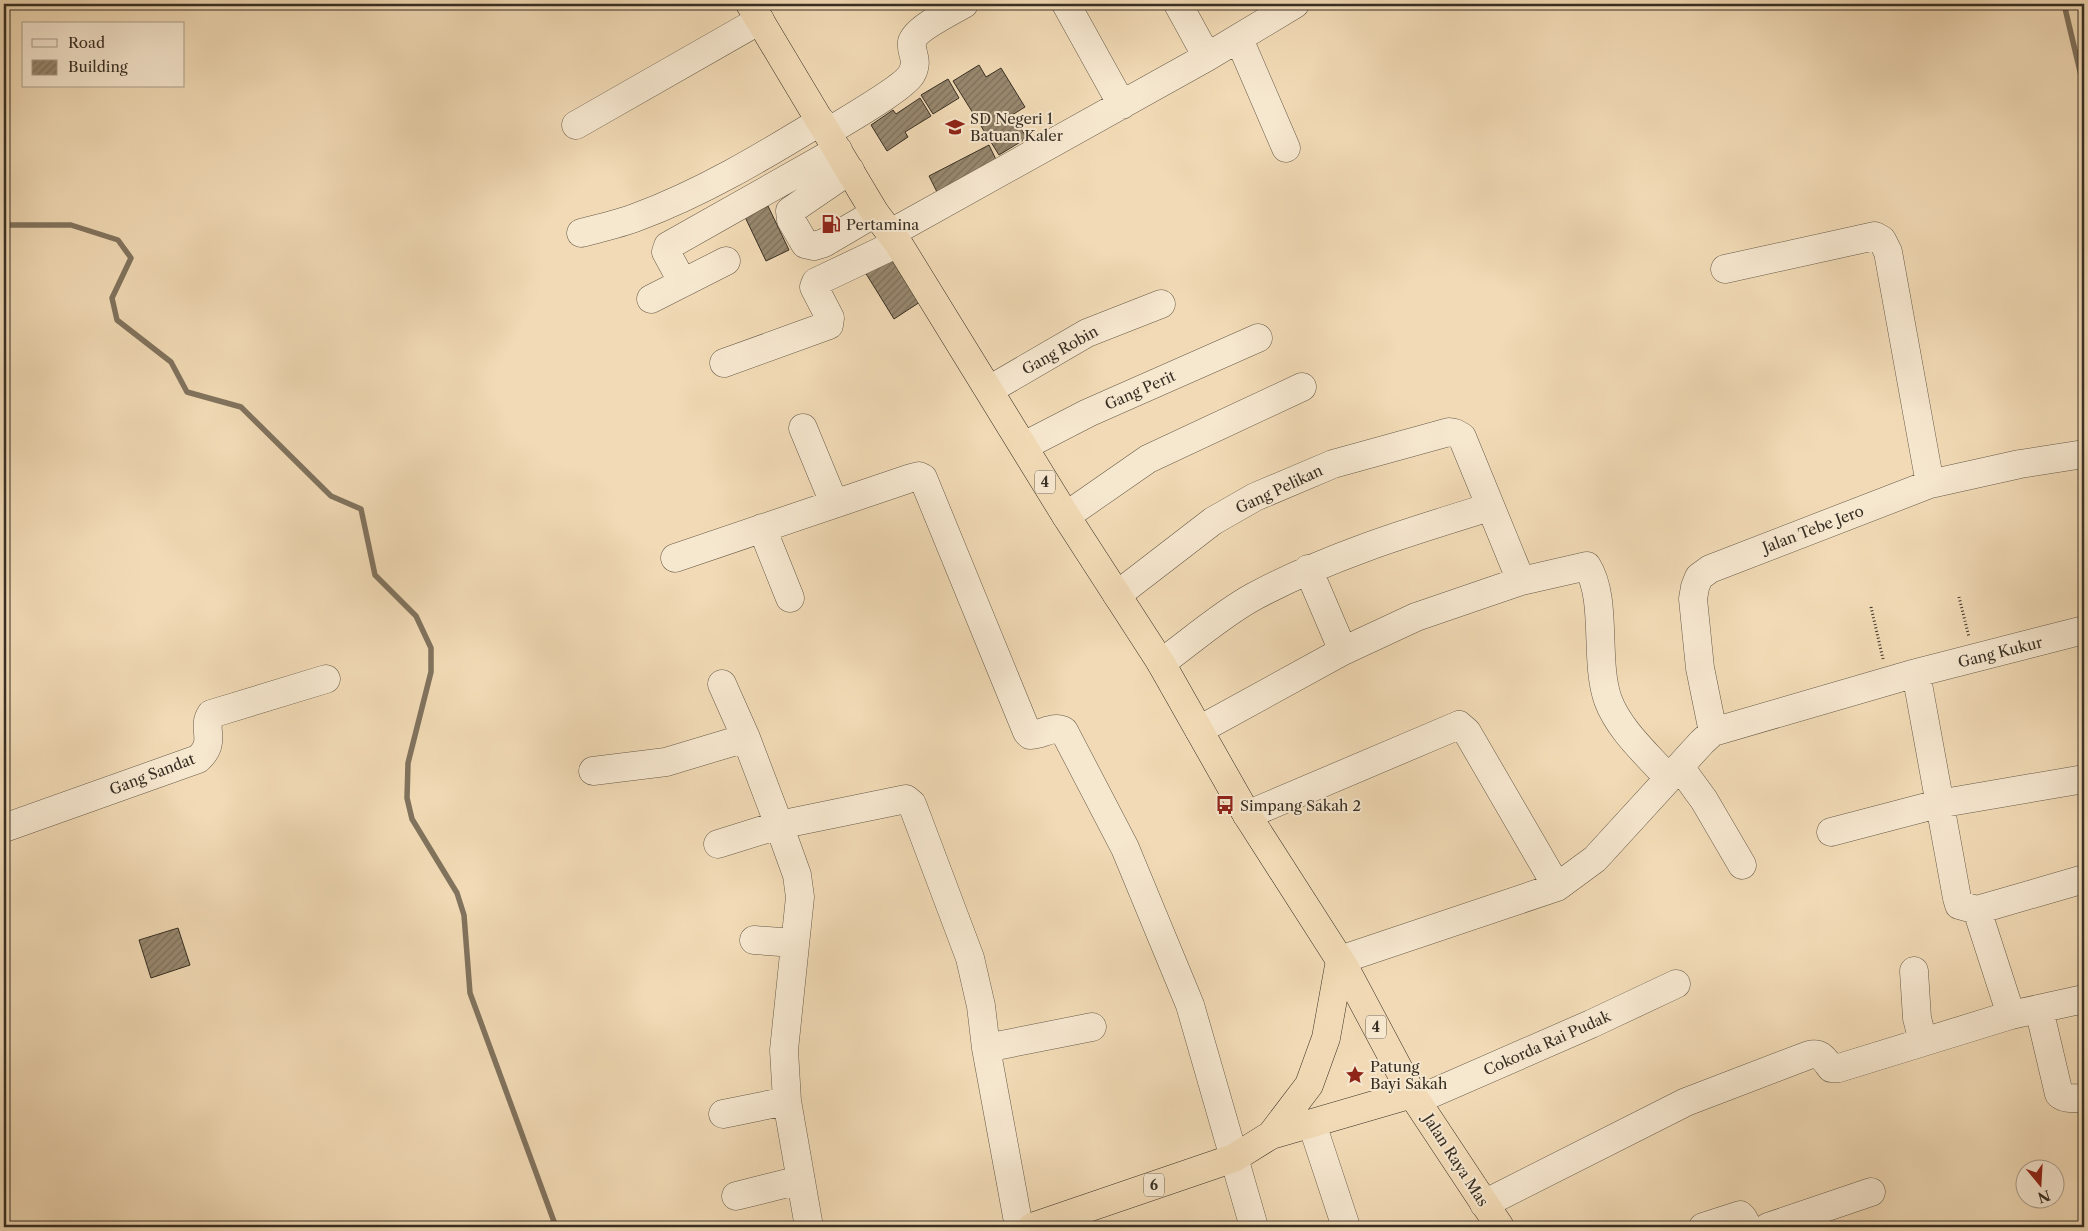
<svg xmlns="http://www.w3.org/2000/svg" width="2088" height="1231" font-family="'Libre Caslon Text',serif">
<style>
.lines{fill:none;stroke-linecap:round;stroke-linejoin:round}
.stream{stroke:#81735e;stroke-width:5.5}
.building{fill:url(#building-hatch);stroke:#382f24}
.minor-casing{stroke:#665a48;stroke-width:29}
.highway-casing{stroke:#382f24;stroke-width:29}
.path{stroke:#382f24;stroke-width:3;stroke-dasharray:1 2.5;stroke-linecap:butt}
.minor{stroke:#f6e7cf;stroke-width:28}
.highway{stroke:#f1dab5;stroke-width:28}
.labels{text-anchor:middle;dominant-baseline:central;stroke-width:4;stroke-linejoin:round;paint-order:stroke}
.shield{fill:#f6e7cf;stroke:#716657;stroke-width:1}
.shield-label{font-size:14px;font-weight:bold;fill:#382f24}
.poi-label{font-size:15px;fill:#382f24;stroke:#f6e7cf;text-anchor:start}
.street-label{font-size:15px;fill:#382f24;stroke:#f6e7cf}
</style>
<defs>
<pattern id="building-hatch" width="6" height="6" patternUnits="userSpaceOnUse" patternTransform="scale(1.25)"><rect width="6" height="6" fill="#98886f"/><path d="M-1 1l2-2M0 6l6-6M5 7l2-2" fill="none" stroke="#7d705b"/></pattern>
</defs>
<rect width="100%" height="100%" fill="#f1dab5"/>
<filter id="stains"><feTurbulence type="fractalNoise" baseFrequency=".004" numOctaves="4"/><feColorMatrix values="0 0 0 0 .2 0 0 0 0 .09 0 0 0 0 .02 0 0 0 .5 -.17"/></filter>
<radialGradient id="worn" r=".72"><stop offset=".6" stop-color="#630" stop-opacity="0"/><stop offset="1" stop-color="#630" stop-opacity=".3"/></radialGradient>
<g class="lines">
<path class="stream" d="M2064,4l20,84
M4,225h67l47,15 13,18 -19,40 5,22 54,42 16,30 54,15 90,89 30,13 14,66 41,41 15,32v24l-23,91 -1,35 5,21 45,74 7,22 6,78 86,234"/>
</g>
<path class="building" d="M979,65l7,12 15,-9 24,39 -13,8 15,23 -28,17 -46,-74z
M948,79l11,19 -26,16 -12,-19z
M920,98l11,18 -26,16 3,5 -21,14 -16,-26 22,-15 3,4z
M989,145l11,23 -60,30 -11,-22z
M768,206l21,44 -23,11 -21,-44z
M891,256l29,46 -26,17 -29,-47z
M178,928l12,37 -39,13 -12,-38z"/>
<g class="lines">
<g class="minor-casing">
<path id="minor" d="M1066,4l56,101
M1178,4l29,53
M1239,39l47,109
M576,125l184,-105
M828,132c17,-11 74,-43 83,-57 9,-15 -1,-22 1,-33 3,-13 40,-31 52,-38
M850,170l-60,41 1,9 14,24 9,2 10,-3 51,-30
M581,233c19,-5 38,-9 56,-16 65,-24 125,-60 184,-96
M891,233l316,-176 88,-53
M1725,269l150,-33 7,4 6,12 42,232
M683,283l-17,-31 2,-6 170,-96
M651,299l75,-38
M724,363l105,-38 1,-7 -16,-31 2,-5 82,-39
M989,390l98,-57 74,-29
M803,428l31,75
M1024,446l64,-33 170,-75
M1066,516l82,-57 154,-72
M762,528l28,70
M675,558l236,-80 8,-2 4,2 104,254 3,3c12,0 23,-10 34,-4l61,117 65,157 64,222
M1308,569l35,82
M1117,595l96,-74 42,-24 78,-33 116,-32 6,1 7,4 59,144
M1161,663c29,-21 61,-49 92,-66 76,-41 156,-65 237,-90
M1916,673l41,225 2,7 18,5 34,105 73,-16
M1199,730l144,-79 73,-34 105,-36 66,-15c21,33 7,95 21,134 11,30 40,55 60,78
M1713,732l-13,-64 -7,-69 2,-12 4,-10 11,-8 220,-85 90,-20 64,-10
M1680,767l24,33 38,65
M593,771l73,-9 80,-24
M1247,815l212,-90 8,7 90,155
M4,828l194,-69c20,-18 3,-30 13,-45l115,-35
M1831,832l107,-28 146,-25
M718,844l61,-19 -33,-87 -24,-54
M1977,910l107,-31
M754,940l40,3
M1340,960l217,-73 38,-28 107,-117 11,-10 203,-59 168,-43
M1914,971l3,47 6,24
M2039,1009l20,85c7,6 16,4 25,4
M986,1048l106,-21
M1417,1100l174,-76 85,-40
M723,1114l64,-13
M1312,1124l34,103
M736,1196l64,-16
M1484,1204l202,-102 123,-47c12,-3 15,4 22,13h8l172,-53
M809,1227l-22,-126 -3,-51 16,-153 -3,-22 -18,-50 127,-26 6,5 58,154 11,48 5,42 33,179
M1703,1227l37,-12 3,3 5,9
M1768,1227l103,-35"/>
</g>
<g class="highway-casing">
<path id="highway" d="M750,4l125,209 23,30 168,273 95,147 86,152 98,153 67,126 88,133
M1271,1135l38,-50 17,-47 14,-78
M1032,1227l202,-69 37,-23 141,-41"/>
</g>
<path class="path" d="M1959,597l10,40
M1871,607l12,52"/>
<use href="#minor" class="minor"/>
<use href="#highway" class="highway"/>
</g>
<defs>
<g id="school-bare" transform="scale(1.5)"><path d="M0-5L7-2L0 1L-7-2ZM-4 1L0 2.5L4 1V4Q0 6-4 4Z" fill="#8f2418" stroke="#f6e7cf" stroke-width="2.5" paint-order="stroke"/></g>
<g id="fuel-bare" transform="scale(1.5)"><path d="M-5.5-6h7V0h2V4h1.3V-2.5L3-4.5l.8-.8L6-3V5H2.5V1h-1V6h-7ZM-4.2-4.7v3.2H.2V-4.7Z" fill="#8f2418" stroke="#f6e7cf" stroke-width="2.5" paint-order="stroke"/></g>
<g id="bus-bare" transform="scale(1.5)"><path d="M-5-6H5V4H4V6H2V4H-2V6H-4V4H-5ZM-3.5-4V0h7V-4ZM-3.5 1.2v1.5H-2V1.2ZM2 1.2v1.5H3.5V1.2Z" fill="#8f2418" stroke="#f6e7cf" stroke-width="2.5" paint-order="stroke"/></g>
<g id="sight-bare" transform="scale(1.5)"><path d="M0-6L1.8-2.2L6-1.7L2.9 1.2L3.7 5.4L0 3.3L-3.7 5.4L-2.9 1.2L-6-1.7L-1.8-2.2Z" fill="#8f2418" stroke="#f6e7cf" stroke-width="2.5" paint-order="stroke"/></g>
</defs>
<g fill-rule="evenodd">
<use href="#school-bare" x="955" y="127"/>
<use href="#fuel-bare" x="831" y="224"/>
<use href="#bus-bare" x="1225" y="805"/>
<use href="#sight-bare" x="1355" y="1075"/>
</g>
<g class="labels">
<g class="shield">
<rect x="1035" y="470.5" width="20" height="23" rx="4"/>
<rect x="1366" y="1015.5" width="20" height="23" rx="4"/>
<rect x="1144" y="1173.5" width="20" height="23" rx="4"/>
</g>
<g class="shield-label">
<text x="1045" y="482">4</text>
<text x="1376" y="1027">4</text>
<text x="1154" y="1185">6</text>
</g>
<g class="poi-label">
<text x="970" y="118">SD Negeri 1<tspan x="970" dy="17">Batuan Kaler</tspan></text>
<text x="846" y="224">Pertamina</text>
<text x="1240" y="805">Simpang Sakah 2</text>
<text x="1370" y="1066">Patung<tspan x="1370" dy="17">Bayi Sakah</tspan></text>
</g>
<g class="street-label">
<text transform="translate(1060 350) rotate(-29)">Gang Robin</text>
<text transform="translate(1140 390) rotate(-24)">Gang Perit</text>
<text transform="translate(1279 489) rotate(-25)">Gang Pelikan</text>
<text transform="translate(1813 529) rotate(-21)">Jalan Tebe Jero</text>
<text transform="translate(2000 652) rotate(-14)">Gang Kukur</text>
<text transform="translate(152 774) rotate(-21)">Gang Sandat</text>
<text transform="translate(1547 1043) rotate(-24)">Cokorda Rai Pudak</text>
<text transform="translate(1456 1160) rotate(57)">Jalan Raya Mas</text>
</g>
</g>
<rect width="2088" height="1231" fill="none" stroke="#f1dab5" stroke-width="20"/>
<rect x="5" y="5" width="2078" height="1221" fill="none" stroke="#382f24" stroke-width="2.5"/>
<rect x="10" y="10" width="2068" height="1211" fill="none" stroke="#382f24"/>
<rect x="22" y="22" width="162" height="65" fill="#f6e7cf" stroke="#aa9d8b"/>
<rect x="32" y="39" width="25" height="8" fill="#f6e7cf" stroke="#aa9d8b"/>
<text x="68" y="48" font-size="15" fill="#382f24">Road</text>
<rect x="32" y="60" width="25" height="15" fill="url(#building-hatch)" stroke="#aa9d8b"/>
<text x="68" y="72" font-size="15" fill="#382f24">Building</text>
<g transform="translate(2040 1184) rotate(162)"><circle r="24" fill="#f6e7cf" stroke="#aa9d8b"/>
<path d="M0-4L9 19L0 12L-9 19Z" fill="#8f2418"/>
<text y="-8" font-size="14" font-weight="bold" text-anchor="middle" fill="#382f24">N</text>
</g>
<rect width="100%" height="100%" filter="url(#stains)"/>
<rect width="100%" height="100%" fill="url(#worn)"/>
</svg>
